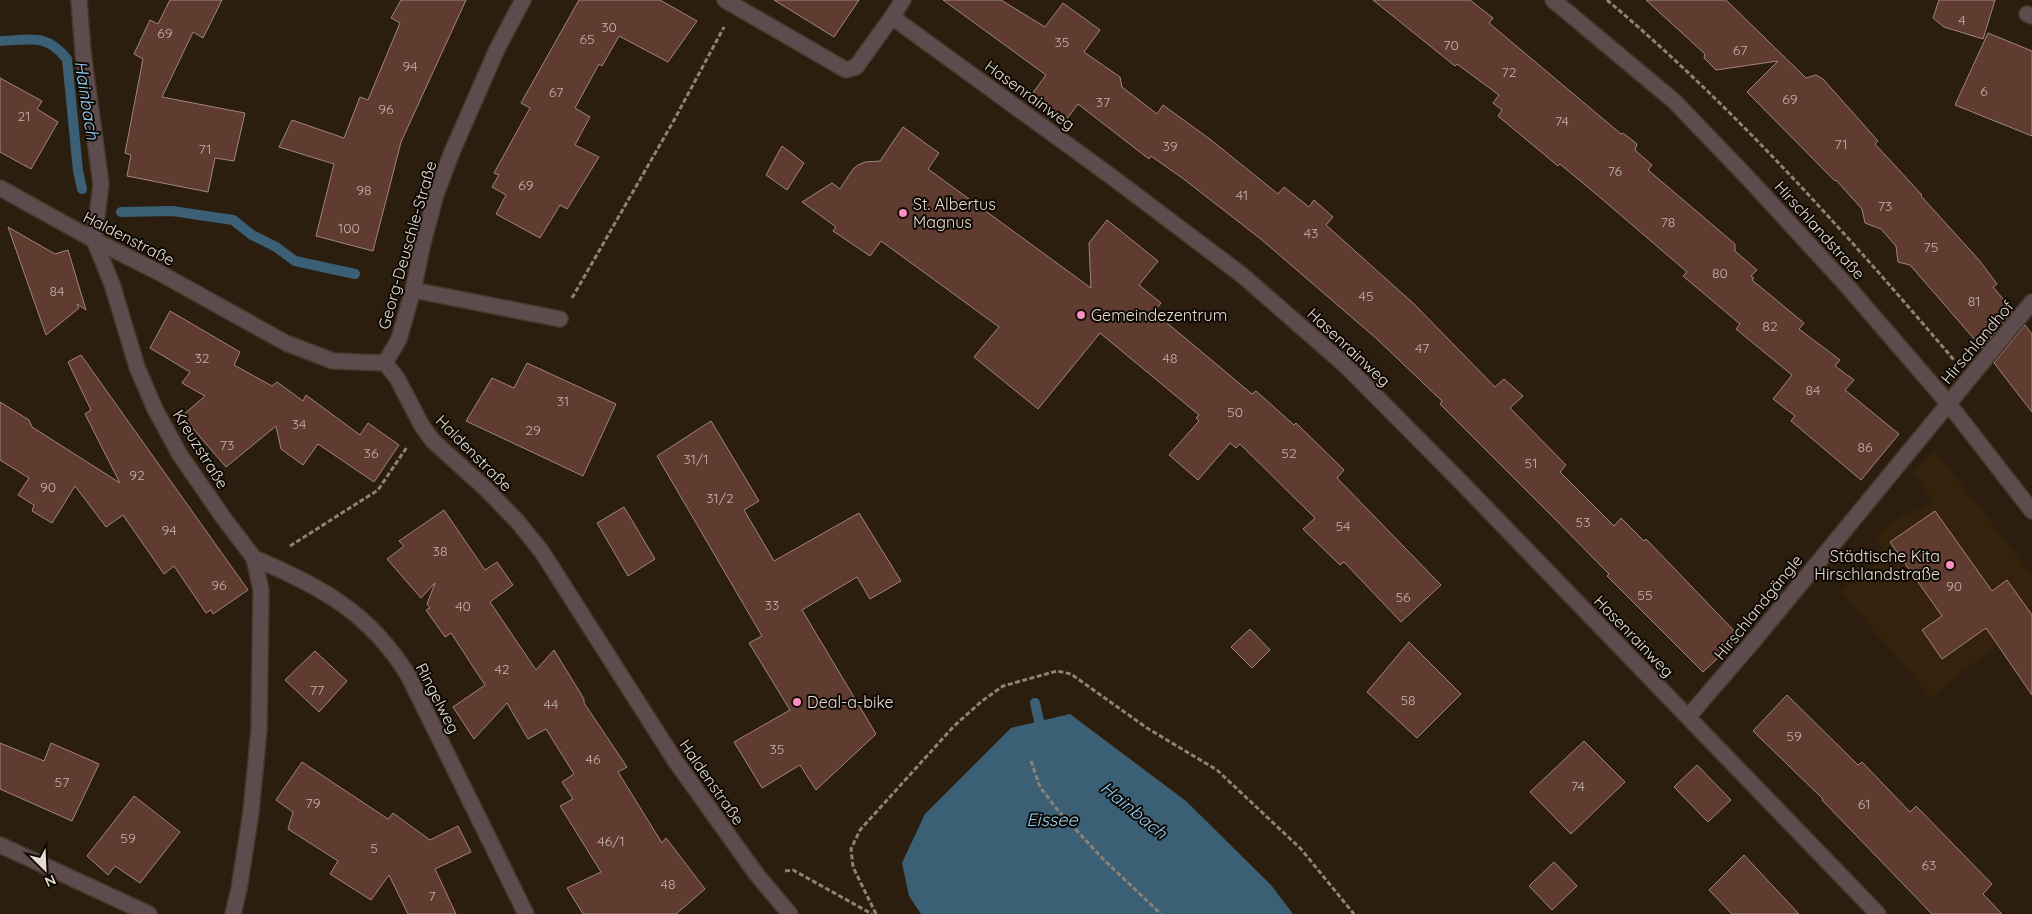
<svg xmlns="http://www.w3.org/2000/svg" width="2032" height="914" font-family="Quicksand,sans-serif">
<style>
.built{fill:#34220c}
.water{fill:#3b6075}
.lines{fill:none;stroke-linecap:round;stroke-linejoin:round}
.stream{stroke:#3b6075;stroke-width:10}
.building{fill:#5f3b30;stroke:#a0857d}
.minor-casing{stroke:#463829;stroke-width:18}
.path{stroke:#8e8275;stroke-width:3;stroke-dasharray:5 2.5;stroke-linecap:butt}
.minor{stroke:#5d4b4d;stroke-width:15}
.poi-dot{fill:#fc8fc1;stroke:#0f0904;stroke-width:2}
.labels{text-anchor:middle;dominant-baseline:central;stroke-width:4;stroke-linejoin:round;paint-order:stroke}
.number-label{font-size:14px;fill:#c4b3a9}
.street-label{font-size:16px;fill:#e5dbd1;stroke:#0f0904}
.poi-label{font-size:16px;fill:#e5dbd1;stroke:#0f0904;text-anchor:start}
.water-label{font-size:18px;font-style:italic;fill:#90d1f7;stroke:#0f0904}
</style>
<rect width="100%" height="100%" fill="#2c1e0e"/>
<path class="built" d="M1934,451l11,12 87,112v43l-101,79 -91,-106 48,-35 -13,-20 33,-25 3,4 21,-16 -19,-26z"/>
<path class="water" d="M1070,714l116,87 85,84 22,29h-372l-12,-18 -7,-33 23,-49 86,-86z"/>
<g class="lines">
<path class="stream" d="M0,41c31,-1 46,-8 67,18l11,112 4,18
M121,212l51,-1 61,9 19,15 24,12 19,14 60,13
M1035,703l7,31"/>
</g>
<path class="building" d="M170,0h52l-19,38 -10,-6 -31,65 83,16 -11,48 -19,-3 -7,34 -81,-16 4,-21 -6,-2 18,-94 -9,-5 16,-34 8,4z
M401,0h65l-65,142 -28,109 -57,-15 18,-72 -55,-17 13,-27 52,18 16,-41 8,3 32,-77 -9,-5z
M579,0h81l37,21 -29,41 -49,-26 -17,30 -3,-2 -24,44 15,9 -15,28 24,12 -32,52 -7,-4 -20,33 -44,-24 10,-19 -14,-8 7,-12 -5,-2 36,-65 -9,-5z
M774,0h85l-25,37z
M943,0h58l44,27 18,-24 37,27 -16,22 36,25 2,10 35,27 6,-9 48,35 67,54 6,-7 25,20 5,-7 19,17 -7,8 88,79 81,83 9,-8 19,17 -13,12 56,57 -6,7 54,54 7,-8 23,23 2,-2 94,98 -37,35 -96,-96 2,-2 -56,-57 -113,-113 2,-3 -65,-62 -115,-99 -77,-60 -34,-24 -2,3 -71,-55 -12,16 -34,-26 14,-19z
M1373,0h97l23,18 -4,5 132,111 2,-1 14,11 -2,6 17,15 -4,5 87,74v7l22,19 -6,6 3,2 -2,2 52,43 -5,6 41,31 -5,6 19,14 -9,10 54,44 -38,46 -70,-59 4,-5 -22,-17 19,-24 -56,-46 4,-5 -57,-48 4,-4 -85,-73 -42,-35 -2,2 -60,-50 4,-6 -9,-7 6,-8 -42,-31 -2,2z
M1646,0h80l80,78 10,-3 7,4 55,62 -3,3 47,51 -1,1 58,64 18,24 -4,3 20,24 -31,37 -72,-83 -12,-3 -2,-16 -15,-17 -16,-6 -3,-14 -26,-29 -1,1 -88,-89 31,-31 -62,9 -12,-12 1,-4z
M1939,0h56l-12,39 -39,-12 -11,-9z
M1988,33l44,18v85l-77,-31z
M0,78l42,23 -5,8 21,13 -27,47 -31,-17z
M903,127l36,26 -11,16 163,119 -2,-45 18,-23 51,41 -19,24 22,18 -7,9 98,82 4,-3 38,34 2,-2 48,47 -7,8 104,107 -40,37 -57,-60 -4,3 -37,-36 12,-11 -75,-74 -4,4 -6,-5 -32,37 -29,-25 30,-34 -3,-3 3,-3 -99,-82 -62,76 -64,-52 25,-30 -118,-86 -11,15 -37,-25 3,-4 -34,-25 30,-19 8,6 13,-20 5,-4 7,-3 15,-1z
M782,146l22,17 -17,27 -21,-15z
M8,227l47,27 13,-4 18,60 -9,-6 2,4 -33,27z
M170,311l70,41 -6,13 38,21 5,-4 26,19 3,-6 54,40 8,-12 31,22 -25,37 -56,-38 -15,21 -22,-16 -5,-23 -50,41 -44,-51 23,-20 -23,-13 8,-11 -40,-24z
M2025,325l7,9v78l-38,-49z
M81,355l167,235 -35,24 -2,-4 -5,3 -32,-47 -10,8 -41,-59 -17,12 -31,-41 -23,37 -20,-12 2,-6 -16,-10 11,-17 -29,-18v-58l29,18 3,7 88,56 -35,-69 6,-4 -23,-48z
M527,363l89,41 -33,72 -117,-55 26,-43 22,10z
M711,421l48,80 -15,9 30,51 85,-48 42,68 -31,18 -13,-22 -55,33 74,124 -60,56 -16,-25 -38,23 -28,-46 56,-32 -41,-67 13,-7 -105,-180z
M624,507l31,52 -27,17 -31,-53z
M444,510l41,60 12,-8 16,23 -23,17 46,68 18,-20 30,49v4l43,64 -9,5 44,71 4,-5 39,51 -29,25h-93l-16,-26 34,-16 -41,-66 13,-7 -11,-17 12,-8 -28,-45 -18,10 -21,-36 -33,36 -21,-32 32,-22 -34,-52 -6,4 -19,-27 4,-2 -3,-4 8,-21 -14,15 -34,-39 17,-13 -5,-5z
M1935,511l57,80 15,-11 25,35v80l-46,-67 -44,31 -20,-29 20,-14 -52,-74z
M1250,629l20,21 -18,18 -21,-21z
M1409,642l52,52 -44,44 -50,-46z
M315,651l32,30 -28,31 -34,-32z
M1787,695l71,70 4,-3 48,50 6,-6 76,78 -9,10 19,20h-70l-110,-114 1,-1 -70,-68z
M1584,741l41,41 -54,52 -41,-42z
M0,743l44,18 7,-18 48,21 -27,57 -72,-32z
M302,762l86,57 5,-6 37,27 28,-14 13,26 -36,17 21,45h-48l-19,-39 -18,25 -41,-26 8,-13 -50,-32 5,-17 -17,-12z
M1697,765l34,35 -23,22 -34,-35z
M134,796l46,36 -40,51 -25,-17 -7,9 -21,-19z
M1744,855l55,59h-67l-23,-24z
M1554,862l23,24 -25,24 -23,-24z"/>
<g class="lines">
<g class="minor-casing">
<path id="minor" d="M79,0l4,52 18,132 -7,56 18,44 25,83 18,42 25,46 45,65 29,38 7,32 -2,140 -8,82 -12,77 -6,25
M725,0l121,70 10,-3 36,-50 220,160 130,98 103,90 115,116 418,433
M1553,0l121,101 74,77 100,109 100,116 84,108
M2027,14l5,2
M892,17l11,-17
M0,188l94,52 66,33 126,70 47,18 52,2 12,15 25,48 11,15 53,48 32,33 24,30 134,210 81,113 33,39
M413,290l147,29
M385,363l14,-24 14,-49 10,-47 13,-49 16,-42 45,-103 26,-49
M254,558c67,29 114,53 154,117l118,239
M1688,717l68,-79 276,-336
M0,845l149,69"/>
</g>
<path class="path" d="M1607,0c128,108 239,233 347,360
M572,298l101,-176 51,-95
M290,546l88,-56 29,-43
M1031,761l9,26 16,21 47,51 58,55
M785,871l8,-1 79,44
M876,914l-23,-47 -2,-18 9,-19 94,-104 28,-25 21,-15 54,-15 14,3 76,54 70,42 84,79 53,65"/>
<use href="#minor" class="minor"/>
</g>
<g class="poi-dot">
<circle cx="903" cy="213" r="5"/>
<circle cx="1081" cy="315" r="5"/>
<circle cx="1950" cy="565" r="5"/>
<circle cx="797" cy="702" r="5"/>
</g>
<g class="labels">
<g class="number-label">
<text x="1962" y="20">4</text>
<text x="609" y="27">30</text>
<text x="165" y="33">69</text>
<text x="587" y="39">65</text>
<text x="1062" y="42">35</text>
<text x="1451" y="45">70</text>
<text x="1740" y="50">67</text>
<text x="410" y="66">94</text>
<text x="1509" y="72">72</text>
<text x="1984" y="91">6</text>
<text x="556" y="92">67</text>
<text x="1790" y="99">69</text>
<text x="1103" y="102">37</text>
<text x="386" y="109">96</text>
<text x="24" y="116">21</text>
<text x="1562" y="121">74</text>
<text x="1841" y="144">71</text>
<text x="1170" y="146">39</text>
<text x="205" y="149">71</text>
<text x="1615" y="171">76</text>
<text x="526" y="185">69</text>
<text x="364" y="190">98</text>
<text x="1242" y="195">41</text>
<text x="1885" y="206">73</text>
<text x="1668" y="222">78</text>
<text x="349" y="228">100</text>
<text x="1311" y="233">43</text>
<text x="1931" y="247">75</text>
<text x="1720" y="273">80</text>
<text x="57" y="291">84</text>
<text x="1366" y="296">45</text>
<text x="1974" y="301">81</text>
<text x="1770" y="326">82</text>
<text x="1422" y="348">47</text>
<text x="202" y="358">32</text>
<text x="1170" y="358">48</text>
<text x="1813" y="390">84</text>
<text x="563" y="401">31</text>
<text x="1235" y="412">50</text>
<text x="299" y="424">34</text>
<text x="533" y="430">29</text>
<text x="227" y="445">73</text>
<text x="1865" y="447">86</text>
<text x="371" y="453">36</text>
<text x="1289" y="453">52</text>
<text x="696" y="459">31/1</text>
<text x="1531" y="463">51</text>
<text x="137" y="475">92</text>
<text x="48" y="487">90</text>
<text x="720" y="498">31/2</text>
<text x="1583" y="522">53</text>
<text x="1343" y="526">54</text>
<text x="169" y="530">94</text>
<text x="440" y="551">38</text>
<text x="219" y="585">96</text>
<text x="1954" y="586">90</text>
<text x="1645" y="595">55</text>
<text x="1403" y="597">56</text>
<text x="772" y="605">33</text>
<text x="463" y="606">40</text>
<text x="502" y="669">42</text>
<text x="317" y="690">77</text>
<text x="1408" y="700">58</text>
<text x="551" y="704">44</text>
<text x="1794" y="736">59</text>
<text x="777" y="749">35</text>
<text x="593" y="759">46</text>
<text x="62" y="782">57</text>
<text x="1578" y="786">74</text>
<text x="313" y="803">79</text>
<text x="1864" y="804">61</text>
<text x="128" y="838">59</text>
<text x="611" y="841">46/1</text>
<text x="374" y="848">5</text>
<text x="1929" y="865">63</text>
<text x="668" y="884">48</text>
<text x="432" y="896">7</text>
</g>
<g class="street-label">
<text transform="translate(1030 95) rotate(36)">Hasenrainweg</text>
<text transform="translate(1820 230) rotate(48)">Hirschlandstraße</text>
<text transform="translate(129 238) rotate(27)">Haldenstraße</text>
<text transform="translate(407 245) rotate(-74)">Georg-Deuschle-Straße</text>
<text transform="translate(1977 342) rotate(-50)">Hirschlandhof</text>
<text transform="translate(1349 347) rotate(43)">Hasenrainweg</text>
<text transform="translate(201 449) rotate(58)">Kreuzstraße</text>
<text transform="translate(474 453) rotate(45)">Haldenstraße</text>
<text transform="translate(1758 607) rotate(-51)">Hirschlandgängle</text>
<text transform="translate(1634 636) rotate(46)">Hasenrainweg</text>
<text transform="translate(438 698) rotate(63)">Ringelweg</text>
<text transform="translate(712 782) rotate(55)">Haldenstraße</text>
</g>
<g class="poi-label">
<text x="913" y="204">St. Albertus<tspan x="913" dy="18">Magnus</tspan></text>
<text x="1091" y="315">Gemeindezentrum</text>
<text x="1940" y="556" text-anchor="end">Städtische Kita<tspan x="1940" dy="18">Hirschlandstraße</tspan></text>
<text x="807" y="702">Deal-a-bike</text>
</g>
<g class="water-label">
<text transform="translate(87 100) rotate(81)">Hainbach</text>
<text transform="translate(1134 810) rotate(39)">Hainbach</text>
<text x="1052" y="819">Eissee</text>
</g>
</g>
<g transform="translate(45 869) rotate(156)" stroke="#0f0904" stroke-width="4" paint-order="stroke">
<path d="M0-4L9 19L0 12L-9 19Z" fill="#e5dbd1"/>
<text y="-8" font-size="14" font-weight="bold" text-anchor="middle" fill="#e5dbd1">N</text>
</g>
</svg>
